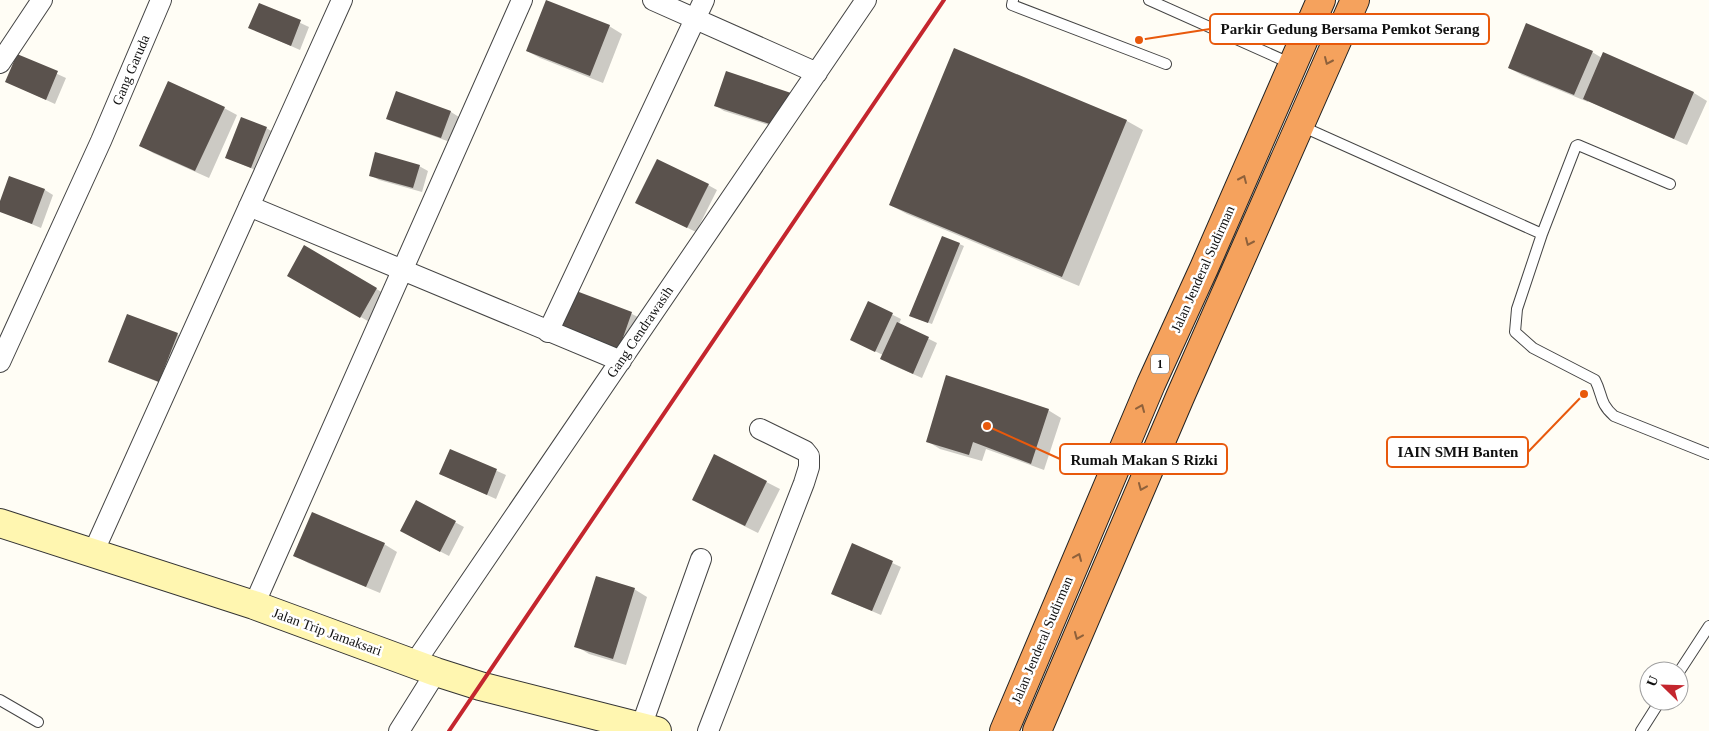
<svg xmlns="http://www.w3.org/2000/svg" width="1709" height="731" font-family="Georgia,serif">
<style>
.shadow{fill:#0003}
.building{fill:#5a524d}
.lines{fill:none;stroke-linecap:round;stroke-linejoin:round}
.lane-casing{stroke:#444;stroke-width:12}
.street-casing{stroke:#444;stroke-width:22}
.secondary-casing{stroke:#333;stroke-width:30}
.highway-casing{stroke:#222;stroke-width:30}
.lane{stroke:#fff;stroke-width:10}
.street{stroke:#fff;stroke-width:20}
.secondary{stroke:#fff6b0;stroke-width:28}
.highway{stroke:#f5a25d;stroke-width:28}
.rail{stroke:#c4262e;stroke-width:4}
.oneway{stroke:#8e613b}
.labels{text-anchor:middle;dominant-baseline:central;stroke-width:5;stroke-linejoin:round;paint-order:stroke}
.shield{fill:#fff;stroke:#585858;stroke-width:1}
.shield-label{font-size:12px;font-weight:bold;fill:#111}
.street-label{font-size:14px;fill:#111;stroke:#fff}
.leader{fill:none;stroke:#e8590c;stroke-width:2}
.callout-dot{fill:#e8590c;stroke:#fff;stroke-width:2}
.callout{fill:#fff;stroke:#e8590c;stroke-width:2}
.callout-label{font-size:15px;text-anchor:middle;font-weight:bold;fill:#111}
</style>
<rect width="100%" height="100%" fill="#fffdf5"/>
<path class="shadow" d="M260,4l49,23 -9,23 -50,-22z
M609,26l13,8 -19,49 -63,-25 -13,-7z
M955,50l172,71 16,9 -64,156 -172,-72 -17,-9z
M1592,52l10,6 2,-4 90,39 13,8 -20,44 -99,-44v1l-66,-27 -13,-7z
M18,56l48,22 -11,26 -48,-22z
M397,92l54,20 8,5 -9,25 -53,-19 -9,-5z
M790,94l-2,37 -64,-20 -8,-5z
M224,108l13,7 -28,63 -56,-25 -13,-8z
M266,128l9,5 -15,39 -33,-14z
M419,166l9,5 -6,21 -43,-12 -9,-5z
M10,177l35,13 8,5 -12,33 -41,-17v-6z
M708,185l9,5 -21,42 -51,-25z
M943,237l21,9 -32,78 -17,-6z
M305,247l85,50 -17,27 -85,-49z
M572,291l60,23 8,4 -12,35 -60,-23z
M869,303l32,16 -2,5 38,19 -15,35 -32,-14 -7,-9 -23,-11z
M177,334l9,5 -18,47 -50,-20 -9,-5z
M1048,410l13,8 -17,52 -58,-21 -4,12 -42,-12 -13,-8z
M450,450l56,25 -10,24 -56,-25z
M715,456l65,33 -22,44 -52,-26z
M417,502l47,25 -15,29 -39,-20z
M384,544l13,8 -17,41 -72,-30 -13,-8z
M853,545l48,22 -20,48 -40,-17z
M634,589l13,8 -21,68 -37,-11 -13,-8z"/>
<path class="building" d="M546,0l64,25 -20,51 -64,-25z
M259,3l42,17 -10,26 -43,-18z
M1526,23l67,28 -19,44 -66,-27z
M954,48l173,72 -65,157 -173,-72z
M1603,52l91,40 -20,47 -91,-40z
M17,54l41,17 -12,29 -41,-18z
M726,71l65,22 -12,34 -65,-21z
M168,81l57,26 -30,64 -56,-25z
M396,91l55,20 -10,27 -55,-19z
M241,117l26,10 -16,41 -26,-10z
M375,152l45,13 -7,23 -44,-12z
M657,159l52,25 -22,44 -52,-25z
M9,176l36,13 -13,35 -32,-12v-11z
M942,236l18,7 -32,80 -19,-7z
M304,245l73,43 -17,30 -73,-42z
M571,289l61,23 -13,37 -61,-24z
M868,301l25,12 -18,39 -25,-12z
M127,314l51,19 -19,49 -51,-20z
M897,322l32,15 -16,37 -33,-15z
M946,375l103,34 -18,55 -58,-22 -4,13 -43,-13z
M450,449l47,20 -10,26 -48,-21z
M714,454l53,27 -22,45 -53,-26z
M416,500l40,21 -16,31 -40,-21z
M312,512l73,31 -19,44 -73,-31z
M852,543l41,18 -21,50 -41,-17z
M596,576l39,12 -22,71 -39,-12z"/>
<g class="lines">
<g class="lane-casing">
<path id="lane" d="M1013,0l-1,5 154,59
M1149,0l143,64
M1301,126l241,108 34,-88 2,-1 92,39
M1542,234l-25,75 -2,23 18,16 62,32c8,15 4,23 19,36l95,38
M1679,672l30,-46
M0,700l38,22
M1641,731l19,-30"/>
</g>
<g class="street-casing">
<path id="street" d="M653,0l164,73
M0,63l42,-63
M249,206l372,155
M548,332l156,-332
M0,362l101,-221 60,-141
M93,553l249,-553
M254,605l268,-605
M414,664l452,-664
M641,727l60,-168
M399,731l37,-59
M708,731l96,-248 5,-16v-11l-4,-5 -45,-22"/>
</g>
<g class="secondary-casing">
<path id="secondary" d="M0,523l254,82 182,67 44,14 177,45"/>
</g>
<g class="highway-casing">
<path id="highway" d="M1004,731l147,-347 53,-116 117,-268
M1037,731l143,-334 175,-397"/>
</g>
<use href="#lane" class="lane"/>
<use href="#street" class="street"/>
<use href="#secondary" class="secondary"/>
<use href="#highway" class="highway"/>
<path class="rail" d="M449,731l495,-731"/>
</g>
<defs><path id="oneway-chevron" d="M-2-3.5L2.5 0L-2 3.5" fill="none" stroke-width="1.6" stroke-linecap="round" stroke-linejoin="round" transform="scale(1.25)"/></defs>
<g class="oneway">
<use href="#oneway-chevron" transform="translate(1328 61) rotate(114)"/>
<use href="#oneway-chevron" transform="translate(1243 179) rotate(-66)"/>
<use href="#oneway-chevron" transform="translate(1249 242) rotate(114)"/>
<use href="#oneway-chevron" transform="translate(1141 408) rotate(-67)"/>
<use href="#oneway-chevron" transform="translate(1142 487) rotate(113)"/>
<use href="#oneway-chevron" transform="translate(1078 557) rotate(-67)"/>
<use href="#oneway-chevron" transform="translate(1078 636) rotate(113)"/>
</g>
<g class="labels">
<rect class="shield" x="1151" y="354.5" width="18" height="19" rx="4"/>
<g class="shield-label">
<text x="1160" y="364">1</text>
</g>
<g class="street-label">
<text transform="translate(131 70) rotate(-67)">Gang Garuda</text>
<text transform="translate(1203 269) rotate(-66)">Jalan Jenderal Sudirman</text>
<text transform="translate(640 332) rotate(-56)">Gang Cendrawasih</text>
<text transform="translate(327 632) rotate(20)">Jalan Trip Jamaksari</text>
<text transform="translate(1042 640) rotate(-67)">Jalan Jenderal Sudirman</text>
</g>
</g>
<path class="leader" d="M1139 40L1210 29M1584 394L1528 452M987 426L1060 459"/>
<g class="callout-dot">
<circle cx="1139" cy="40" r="5"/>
<circle cx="1584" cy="394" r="5"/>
<circle cx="987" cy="426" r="5"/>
</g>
<g class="callout">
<rect x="1210" y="14" width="279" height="30" rx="5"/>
<rect x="1387" y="437" width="141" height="30" rx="5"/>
<rect x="1060" y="444" width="167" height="30" rx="5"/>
</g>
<g class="callout-label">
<text x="1350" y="34">Parkir Gedung Bersama Pemkot Serang</text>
<text x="1458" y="457">IAIN SMH Banten</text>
<text x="1144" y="465">Rumah Makan S Rizki</text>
</g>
<g transform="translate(1664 686) rotate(293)"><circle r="24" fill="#ffffff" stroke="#a0a0a0"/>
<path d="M0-4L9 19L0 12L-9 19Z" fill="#c4262e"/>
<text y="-8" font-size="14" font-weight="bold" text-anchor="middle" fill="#111111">U</text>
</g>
</svg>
